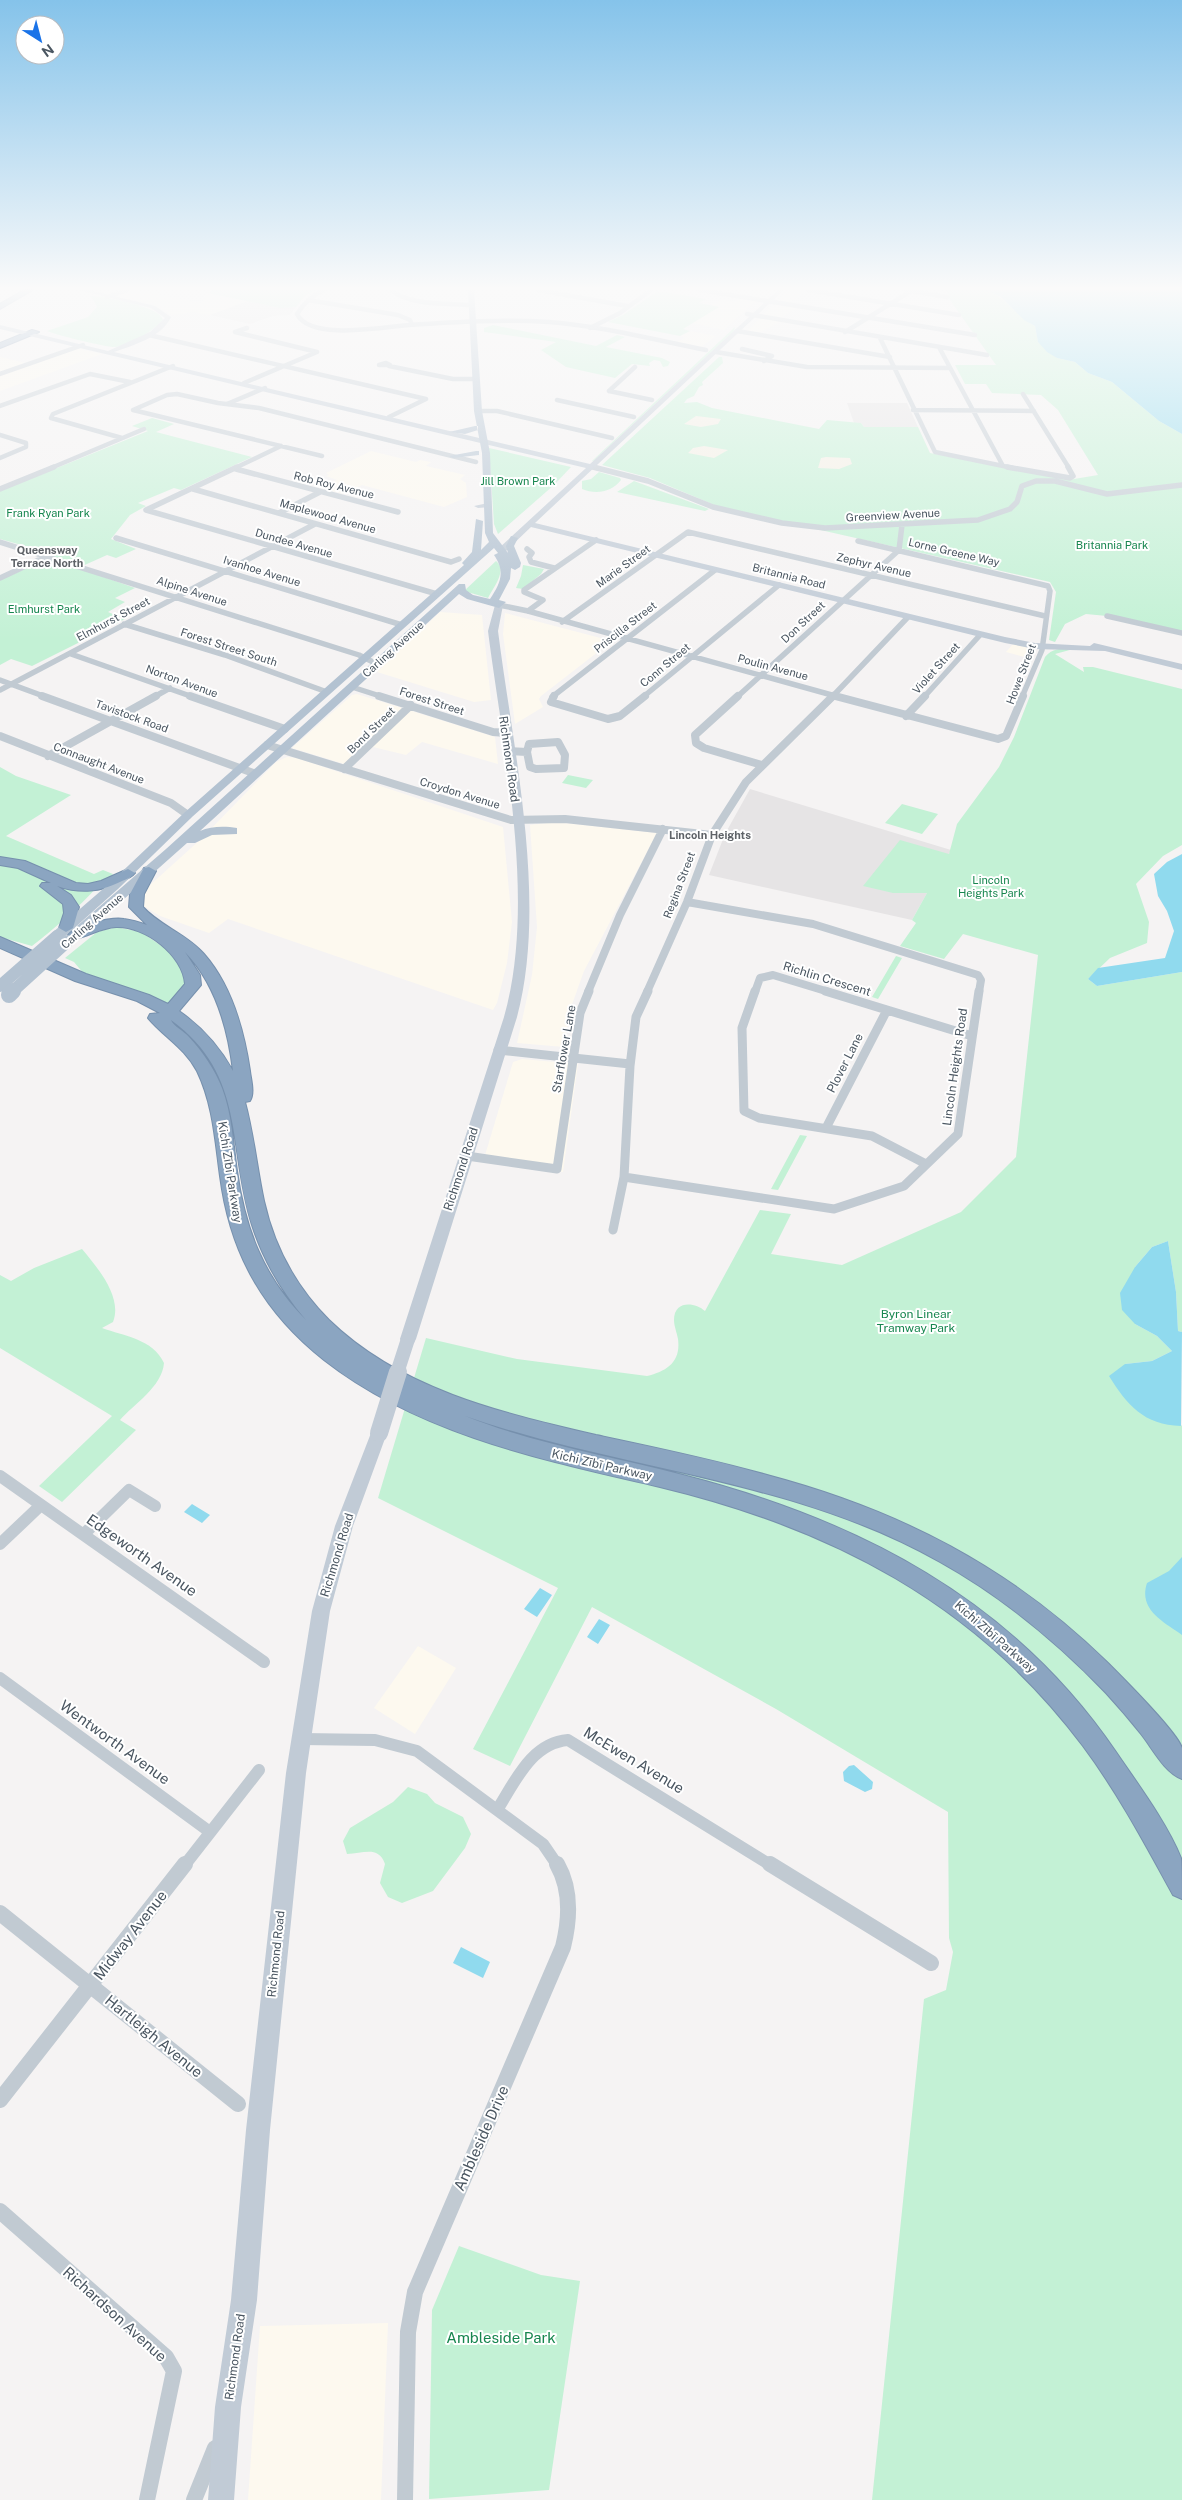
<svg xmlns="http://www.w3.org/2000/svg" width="1182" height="2500" font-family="'Public Sans',sans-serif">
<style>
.commercial{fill:#fdf9ef}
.education{fill:#e6e4e5}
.green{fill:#c3f1d5}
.sand{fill:#f5f0e5}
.water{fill:#90daee}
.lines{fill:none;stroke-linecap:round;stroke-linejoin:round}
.highway-casing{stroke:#7690ad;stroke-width:2}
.street-far5{stroke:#c1cad2;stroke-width:4.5}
.street-far4{stroke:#c1cad2;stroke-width:5.5}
.street-far3{stroke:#c1cad2;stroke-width:8}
.street-far2{stroke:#c1cad2;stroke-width:9}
.street-far1{stroke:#c1cad2;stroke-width:12}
.street{stroke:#c1cad2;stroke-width:16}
.secondary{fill:#c1cbd6;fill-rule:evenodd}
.primary{fill:#b3c2d1;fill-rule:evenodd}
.highway{fill:#8ba5c1;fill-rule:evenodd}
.secondary-bridge-far1{stroke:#c1cbd6;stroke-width:14}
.secondary-bridge{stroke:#c1cbd6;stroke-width:18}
.primary-bridge-far1{stroke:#b3c2d1;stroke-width:12}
.primary-bridge{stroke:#b3c2d1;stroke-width:16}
.labels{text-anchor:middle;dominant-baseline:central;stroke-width:4;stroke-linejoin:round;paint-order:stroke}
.far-park-label{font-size:11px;fill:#17864f;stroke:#fff}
.far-street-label{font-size:11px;fill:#4a5661;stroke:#fff}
.far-neighbourhood-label{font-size:11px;font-weight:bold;fill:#5f6368;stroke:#fff}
.street-label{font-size:12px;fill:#4a5661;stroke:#fff}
.park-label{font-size:12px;fill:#17864f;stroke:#fff}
.near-street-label{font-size:15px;fill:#4a5661;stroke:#fff}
.near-park-label{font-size:15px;fill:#17864f;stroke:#fff}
</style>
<rect width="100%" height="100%" fill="#f5f3f3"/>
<path class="commercial" d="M133,290l68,13 7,-10 40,8 -38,14 -17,-3 -21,3 -18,-10 -39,-9z
M789,290h27l-3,2 -9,-1 -16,13 12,2 -23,14 5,1 -27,14 -11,-1z
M740,298l15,3 -31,29 -32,-7 27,-16 -9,-2 12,-5 13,2z
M690,331l26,5 -15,11 -26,-4 10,-5 -5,-2z
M71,347l31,7 -102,37v-34l26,6z
M371,451l45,11 4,-2 11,2 -5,4 39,9 -5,4 6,4 1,14 -23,10 -82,-22 -18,9 -19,-5 3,-1 -4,-2 13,-6 -11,-4 3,-1 -3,-2z
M440,612l42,3 9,85 -17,2 -97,-30z
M505,613l107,28 -71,55 -2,3 4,8 -28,17 -12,-90z
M1013,644l22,5 -3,10 -26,-7z
M357,694l138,43 3,27 -76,-22 -16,13 -33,-8 -22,19 -59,-18 60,-53z
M287,757l10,1 206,69 9,95 -5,41 -10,40 -4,7 -265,-91 -19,14 -49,-17 -18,-11v-8l7,-11 52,-47 75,-77z
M555,822l102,11 -73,138 -14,39 -6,37 -47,-4 15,-68 5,-48 -7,-102z
M522,1059l56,5 -15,108 -80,-10 30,-100z
M418,1646l38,22 -41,66 -41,-26z
M388,2323l-7,177h-133l12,-174z"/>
<path class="education" d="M248,301l32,7 16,-1 -6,8 -17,1 -23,8 -40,-9z
M847,403h60l11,24h-54l-3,-4h-7z
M750,789l201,61 -39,70 -203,-45 16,-41z"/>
<path class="green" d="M212,290h104l-11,6 -9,11 -16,1 -72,-15z
M946,290c12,0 28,-3 39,0 20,5 31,27 50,36l3,16 19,16 18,4 13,11 24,9 47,39 23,13v199l-75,-17 -21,-2 -21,10 -10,18 -6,-2 7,-48 -6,-10 -331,-75 -69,-29 -48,-13 117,-108h3l1,6 -21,19 1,3 -4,2 -5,9 -7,3 -3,4 13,-1 15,6 107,21 8,-9 34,3 3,4h54l12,26 138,27 30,-5 -40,-65 -17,-15 -49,-2 -6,-9h-21l-10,-19h41l-46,-65z
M658,291l48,8 -7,4 20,4 -36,22 7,2 -10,5 -72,-14 15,-7z
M91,296c13,0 71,11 72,24 -11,12 -31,24 -47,27 -8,1 -59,-12 -69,-16l41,-14 9,-10z
M493,325l103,21 21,-11 8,2 -19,10 56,11 8,4 -2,4 -5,1 -3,-6 -6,-1 -5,3 1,3 -18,-2 -17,14 -49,-11 -25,-17 15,-8 -72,-10v-4z
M735,327l-1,4 -141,130h-1z
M152,418l22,6 -18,8 96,25 -71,33 -7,-2 -36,15 8,3 -16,9 -19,24 25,10 -20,9 -9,-3 -29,13 57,20 -20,10 10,4 -17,10 17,7 -12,6 -11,-3 -17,10 5,5 -58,29 -21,-7 -11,6v-85l57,-25 -57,-16v-48l148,-60 -16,-5z
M489,448l82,19 -17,18 -56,49 -4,-10z
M599,472l21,6 1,2c-9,12 -25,15 -39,9v-8l9,-2z
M634,481l75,28 -4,2 -88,-19z
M496,561c12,9 -3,27 -8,37l-24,-7z
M523,565l21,4 -3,5 -18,15 -7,-1 5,-12z
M1077,648l-22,6 29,18 -1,-5h10l89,22v156l-19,11 -27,28 13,38 -2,21 -37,15 -22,21 9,7 85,-14v360l-4,-1 -2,-39 -8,-51 -16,6 -17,20v57l22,12 15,15 -20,10 -27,3 56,62 1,-1v1075h-310l52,-501 22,-9 7,-38 -4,-14 -1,-126 -172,-103 -184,-102 -82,159 -37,-17 85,-161 -180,-90 48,-160 91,21 130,17c20,-5 34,-14 31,-37 -1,-6 -4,-13 -4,-19 0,-20 21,-18 31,-9l55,-101 31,4 -20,40 71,11 119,-53 55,-55 22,-202 -75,-21 -19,25 -44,-13 16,-23 -4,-3 15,-27h-34l-30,-7 37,-46 49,14 8,-30 42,-57 15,-30 31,-80c8,-10 20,-9 32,-9z
M0,767l16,9 55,19 -65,41 88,38 9,-4 10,4c-4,6 -11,7 -15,12 -20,22 -43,42 -66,60l-32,-9z
M568,775l25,5 -7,8 -24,-5z
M902,804l36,10 -16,20 -37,-11z
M116,927l25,5 34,23 12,22 -3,11 -18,17 -82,-31 -10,-12 -9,-4 32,-26z
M896,956l6,2 -24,41 -6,-2z
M800,1135l7,1 -29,54 -7,-1z
M82,1249c15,18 41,48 31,73l-11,6c22,8 51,11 62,35 -2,24 -30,41 -44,57l16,10 -74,72 -23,-16 73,-70 -112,-68v-73l11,6 23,-13z
M408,1787l19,7 8,9 28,14 8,17 -6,14 -32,43 -31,12 -14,-6 -8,-14 5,-19c-7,-19 -22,-10 -38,-10l-4,-13 7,-13 43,-26z
M459,2246l82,29 39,6 -31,209 -120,9 3,-189z"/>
<path class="sand" d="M696,416l25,3 -3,5 -17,3 -17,-3z
M704,446l24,4 -14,8 -26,-5 5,-5z
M826,457l24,1 2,6 -13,5 -21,-1 3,-10z"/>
<path class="water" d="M986,290h196v144l-23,-13 -47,-39 -24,-9 -13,-11 -18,-4 -10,-6 -9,-10 -3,-16 -11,-6 -23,-23z
M1182,854v118l-85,14 -9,-7 10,-11 67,-10 9,-27 -7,-20 -9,-15 -4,-22 13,-12z
M1168,1241l8,51 2,39 4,1 -1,94c-37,-1 -54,-21 -72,-50l16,-12 27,-3 20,-10 -15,-15 -22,-12 -13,-14 -2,-17 15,-26 17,-20z
M192,1504l18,11 -8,8 -18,-11z
M1182,1557v78c-18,-13 -44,-25 -35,-52l22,-12z
M540,1588l12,7 -15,22 -13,-8z
M599,1619l11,6 -12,19 -11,-7z
M854,1765l19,17 -1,7 -7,3 -21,-11 -1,-9 6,-6z
M461,1947l29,15 -7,16 -30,-15z"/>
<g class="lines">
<g class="highway-casing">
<path id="highway" d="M24,290h9l-33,19v-5z
M32,330l7,2 -39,16v-5z
M0,857l25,4 51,22 12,1 13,-3 27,-12 7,4c-3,4 -8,6 -13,8 -22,11 -41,13 -65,5l14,9 8,12 -6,21 -7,4 -7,-4 5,-15 -1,-9 -23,-18 2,-3h9l-33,-15 -18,-3z
M149,867l7,4 -12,23 -1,13c17,19 44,27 61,47 28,32 40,76 46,117 1,9 5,22 0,30l-5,1c9,33 12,66 19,99 10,45 32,86 65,119 72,70 173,93 267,115 57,12 115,24 171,40 132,35 243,92 341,188 14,14 70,70 74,85 0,9 0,22 0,31 -18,-7 -29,-30 -41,-45 -11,-14 -23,-28 -35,-41 -49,-51 -105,-97 -166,-131 -147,-84 -318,-91 -475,-146 70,28 146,40 218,59 175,45 329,124 433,277 21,31 51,71 65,106 1,11 1,29 1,41l-9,-4c-28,-51 -55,-102 -90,-149 -107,-143 -252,-218 -423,-259 -116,-27 -240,-52 -336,-127 -61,-48 -94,-107 -104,-184 -5,-36 -7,-72 -23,-105 -12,-23 -33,-34 -49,-53l2,-4 10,-1 -23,-12 -62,-20 -75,-33v-11l86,37 63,21 19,9 17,-20c-2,-29 -40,-58 -69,-57 -15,1 -27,9 -41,12l-7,-4c7,-10 43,-18 56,-16 8,1 15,3 23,6l-18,-18 1,-13 14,-26zM185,952c31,32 43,77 48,119 -14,-25 -31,-44 -54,-60l22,-26 -1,-10zM171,1020c76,55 56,127 81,205 11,35 30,67 54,95 -42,-42 -61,-91 -69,-149 -4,-28 -5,-57 -15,-83 -7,-18 -19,-36 -33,-51 -5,-6 -16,-11 -18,-17z"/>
</g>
<path class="street-far5" d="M324,290c-12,5 -20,13 -27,24 13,27 87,13 112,11 46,-3 94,-6 140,-3 53,4 106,18 157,28
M391,290c19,16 56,13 80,15
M538,290l89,16
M700,290l275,45
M808,290l151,25
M906,290l41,7
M107,297l20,-7
M308,300l90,15 12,5 2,5
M747,314l240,41
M247,328l-12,4 82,20
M590,328l30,-15 31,-23
M737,331l153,26
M845,332l66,-41
M149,335l277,64
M880,338l55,114 78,16
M742,349l30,7 -8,5
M940,349l63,117
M716,352l91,15 143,1
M386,363l4,2h-11z
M389,366l64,13h23
M0,374l83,-29
M244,383l73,-31
M609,391l43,9
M609,391l26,-24
M1023,394l46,74
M557,400l77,17
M227,404l38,-16
M0,406l90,-32 40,8
M913,410l121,1
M478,411h19l115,27
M389,417l37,-18
M0,435l26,8v4l-26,11
M122,438l-71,-20 2,-4 120,-48
M322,456l-189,-46 34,-15 10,-1 41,9 41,5 217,54
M593,467l4,1
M51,468l93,-39
M235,468l46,-22"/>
<path class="street-far4" d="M593,467l55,14 65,26 69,16 43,5 153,-8 32,-11 7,-7 5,-16 14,-5h19l52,13 75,-9
M1007,467l63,11 3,-2 -5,-9
M236,469l162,43
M0,489l54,-22
M193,489l258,73 8,-3
M146,510l291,84
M146,510l91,-43
M279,513l41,-21
M116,538l286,87
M858,541l190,45 2,5 -8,59 -20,47
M0,542l359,113 18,9
M527,549l5,4 -3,4 2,5 23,6
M0,578l47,-22
M499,605l29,6 311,86
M528,611l15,-11 -19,-8v-2l72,-50
M1107,616l75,17
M562,622l126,-90 357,84
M124,624l101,31 102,37
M71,654l122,43
M0,680l46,17
M352,687l31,10
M0,690l315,-166
M154,697l16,-9
M552,697l163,-127
M643,697l136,-112
M737,697l162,-147 3,-25
M832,697l76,-80
M924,697l56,-62"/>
<path class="street-far3" d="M42,696l214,78
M190,696l95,33
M379,696l114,36 13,1
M554,696l-3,6 57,17 12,-3 25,-20
M738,696l-43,39 1,8 8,5 58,17
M835,696l163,43 8,-3 17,-40
M906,716l19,-20
M0,736l171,67 17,12
M558,742l7,13 -1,13 -28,1 -6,-2 -3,-15 2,-8z
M267,745l244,75 54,-1 147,16
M508,751l19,1
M48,756l108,-60
M344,769l67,-64
M687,902l126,22 165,51 3,5 -2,12
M588,992l32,-77 43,-86
M647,992l40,-90 25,-67 34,-53 87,-86
M755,992l5,-14 13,-3 56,17"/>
<path class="street-far2" d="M755,991l-13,37 2,83 15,7 113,18 54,28
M825,991l147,45
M498,1050l132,14
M826,1128l61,-118
M467,1156l90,13 23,-156 9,-22
M624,1177l210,32 70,-23 54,-52 21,-143
M613,1230l11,-53 6,-111 6,-49 12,-26"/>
<path class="street-far1" d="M0,1476l264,186
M84,1534l45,-44 26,16
M0,1544l41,-39
M0,1678l210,154
M302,1739l73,1 42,11 126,93 15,22
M497,1810c18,-28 34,-67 71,-70l204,126
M184,1866l75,-96"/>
<path class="street" d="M770,1864l161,99
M0,1913l238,191
M0,2100l185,-236
M0,2211l166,146 8,14 -27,129
M194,2500l21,-52
M405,2500l3,-168 7,-40 148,-345c7,-28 9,-57 -6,-83"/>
<path class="secondary" d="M79,290h10l66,16 16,11c-9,20 -37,28 -57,35l476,112 188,-174h6l-249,233 470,114 30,6 55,3 4,-3 88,21v6l-77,-19 -70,-2 -30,-6 -474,-116 -26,25h-6v-4l87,-80 -586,-139v-4l108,26 42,-19 15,-14 -14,-10z
M488,503h3v4l-13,1 -4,-2z
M499,602l4,3 -5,26c15,119 50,269 19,386l-101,322 -2,4 -6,2 -6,-2 -2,-4 104,-322c33,-117 -1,-267 -16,-386l7,-26z
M379,1426l6,2 2,5 -34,93 -23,85 -24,162 -36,357 -13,170 -16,107 -7,93h-26l7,-93 16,-107 15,-170 40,-357 26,-162 23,-85 36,-93 2,-5z"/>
<path class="primary" d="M468,290h6l8,121 8,42 3,80 15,20 -2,-7 5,-10 7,2 -4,8 7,17 -1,4 -5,3 -4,-2 -1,11 -11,21 7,2 -7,6 -32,-9 -8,-5 -259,237c11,-5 25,-5 37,-3v6l-25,1 -17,8h-8l-100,89h-10l-1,-3 1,-3 89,-77 293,-265h6l1,6 7,5 17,4c10,-15 16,-27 4,-44l4,-2 -4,-5 -302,269 -74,72 -56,50h-10l-1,-3 1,-3 58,-50 74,-70 280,-248 -2,-2 10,-11 4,-33 7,2 -2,29 8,-8 -4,-9 -3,-80 -8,-42z
M475,426h3v4l-13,4 -16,-2z
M476,451h3v4l-26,3 -4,-2z"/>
<use href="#highway" class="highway"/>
<path class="secondary-bridge-far1" d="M397,1373l11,-34"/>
<path class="secondary-bridge" d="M379,1433l19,-61"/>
<path class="primary-bridge-far1" d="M0,986l57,-50
M12,992l56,-51"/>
<path class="primary-bridge" d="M9,995l4,-4"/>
</g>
<linearGradient id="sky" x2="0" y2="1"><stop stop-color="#85c3ea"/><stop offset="0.45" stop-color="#fafafa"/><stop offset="1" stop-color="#fafafa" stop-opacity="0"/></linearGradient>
<rect width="1182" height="640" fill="url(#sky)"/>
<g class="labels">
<g class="far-park-label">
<text x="518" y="481">Jill Brown Park</text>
<text x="48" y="513">Frank Ryan Park</text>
<text x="1112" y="545">Britannia Park</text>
<text x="44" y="609">Elmhurst Park</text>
<text x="991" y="880">Lincoln<tspan x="991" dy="13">Heights Park</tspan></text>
</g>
<g class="far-street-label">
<text transform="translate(334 485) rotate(14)">Rob Roy Avenue</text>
<text transform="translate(893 515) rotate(-3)">Greenview Avenue</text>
<text transform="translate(328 516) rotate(16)">Maplewood Avenue</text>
<text transform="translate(294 543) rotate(16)">Dundee Avenue</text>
<text transform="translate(954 552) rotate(13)">Lorne Greene Way</text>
<text transform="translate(874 565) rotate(13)">Zephyr Avenue</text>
<text transform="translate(623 566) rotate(-36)">Marie Street</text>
<text transform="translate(262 571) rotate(17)">Ivanhoe Avenue</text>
<text transform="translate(789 576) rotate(14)">Britannia Road</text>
<text transform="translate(192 591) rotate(18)">Alpine Avenue</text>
<text transform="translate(113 619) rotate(-28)">Elmhurst Street</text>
<text transform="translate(803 622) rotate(-43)">Don Street</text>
<text transform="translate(625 627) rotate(-38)">Priscilla Street</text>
<text transform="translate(229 647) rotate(18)">Forest Street South</text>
<text transform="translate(393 649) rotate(-42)">Carling Avenue</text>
<text transform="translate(665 665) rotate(-40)">Conn Street</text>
<text transform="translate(773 667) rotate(15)">Poulin Avenue</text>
<text transform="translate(936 668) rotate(-48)">Violet Street</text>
<text transform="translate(1021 674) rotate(-69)">Howe Street</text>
<text transform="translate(182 681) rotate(20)">Norton Avenue</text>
<text transform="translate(432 701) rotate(18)">Forest Street</text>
<text transform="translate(132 716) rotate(20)">Tavistock Road</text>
<text transform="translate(371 730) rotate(-44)">Bond Street</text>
<text transform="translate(99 763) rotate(21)">Connaught Avenue</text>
<text transform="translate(460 793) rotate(17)">Croydon Avenue</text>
<text transform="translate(679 885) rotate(-69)">Regina Street</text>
<text transform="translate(92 921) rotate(-41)">Carling Avenue</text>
</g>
<g class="far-neighbourhood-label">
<text x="47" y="550">Queensway<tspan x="47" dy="13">Terrace North</tspan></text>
<text x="710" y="835">Lincoln Heights</text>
</g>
<g class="street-label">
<text transform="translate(509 759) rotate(82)">Richmond Road</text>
<text transform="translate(827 979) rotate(17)">Richlin Crescent</text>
<text transform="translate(564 1049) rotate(-80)">Starflower Lane</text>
<text transform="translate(845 1063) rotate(-63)">Plover Lane</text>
<text transform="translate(955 1067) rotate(-82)">Lincoln Heights Road</text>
<text transform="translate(461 1169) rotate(-72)">Richmond Road</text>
<text transform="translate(230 1172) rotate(81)">Kichi Zībī Parkway</text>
<text transform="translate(602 1465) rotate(13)">Kichi Zībī Parkway</text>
<text transform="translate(337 1555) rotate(-73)">Richmond Road</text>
<text transform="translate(995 1637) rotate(41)">Kichi Zībī Parkway</text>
<text transform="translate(276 1954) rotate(-84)">Richmond Road</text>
<text transform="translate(235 2357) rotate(-82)">Richmond Road</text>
</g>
<g class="park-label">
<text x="916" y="1314">Byron Linear<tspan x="916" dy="14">Tramway Park</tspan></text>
</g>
<g class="near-street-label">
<text transform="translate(142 1555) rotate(35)">Edgeworth Avenue</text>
<text transform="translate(115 1742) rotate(36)">Wentworth Avenue</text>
<text transform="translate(634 1760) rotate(31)">McEwen Avenue</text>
<text transform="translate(130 1935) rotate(-52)">Midway Avenue</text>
<text transform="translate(154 2036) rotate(39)">Hartleigh Avenue</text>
<text transform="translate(481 2138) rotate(-66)">Ambleside Drive</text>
<text transform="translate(115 2314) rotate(42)">Richardson Avenue</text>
</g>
<g class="near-park-label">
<text x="501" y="2337">Ambleside Park</text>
</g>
</g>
<g transform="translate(40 40) rotate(144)"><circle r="24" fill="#ffffff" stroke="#b7bbc0"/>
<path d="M0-4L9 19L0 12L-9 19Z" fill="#1a73e8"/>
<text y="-8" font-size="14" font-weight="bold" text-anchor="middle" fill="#4a5661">N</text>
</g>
</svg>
